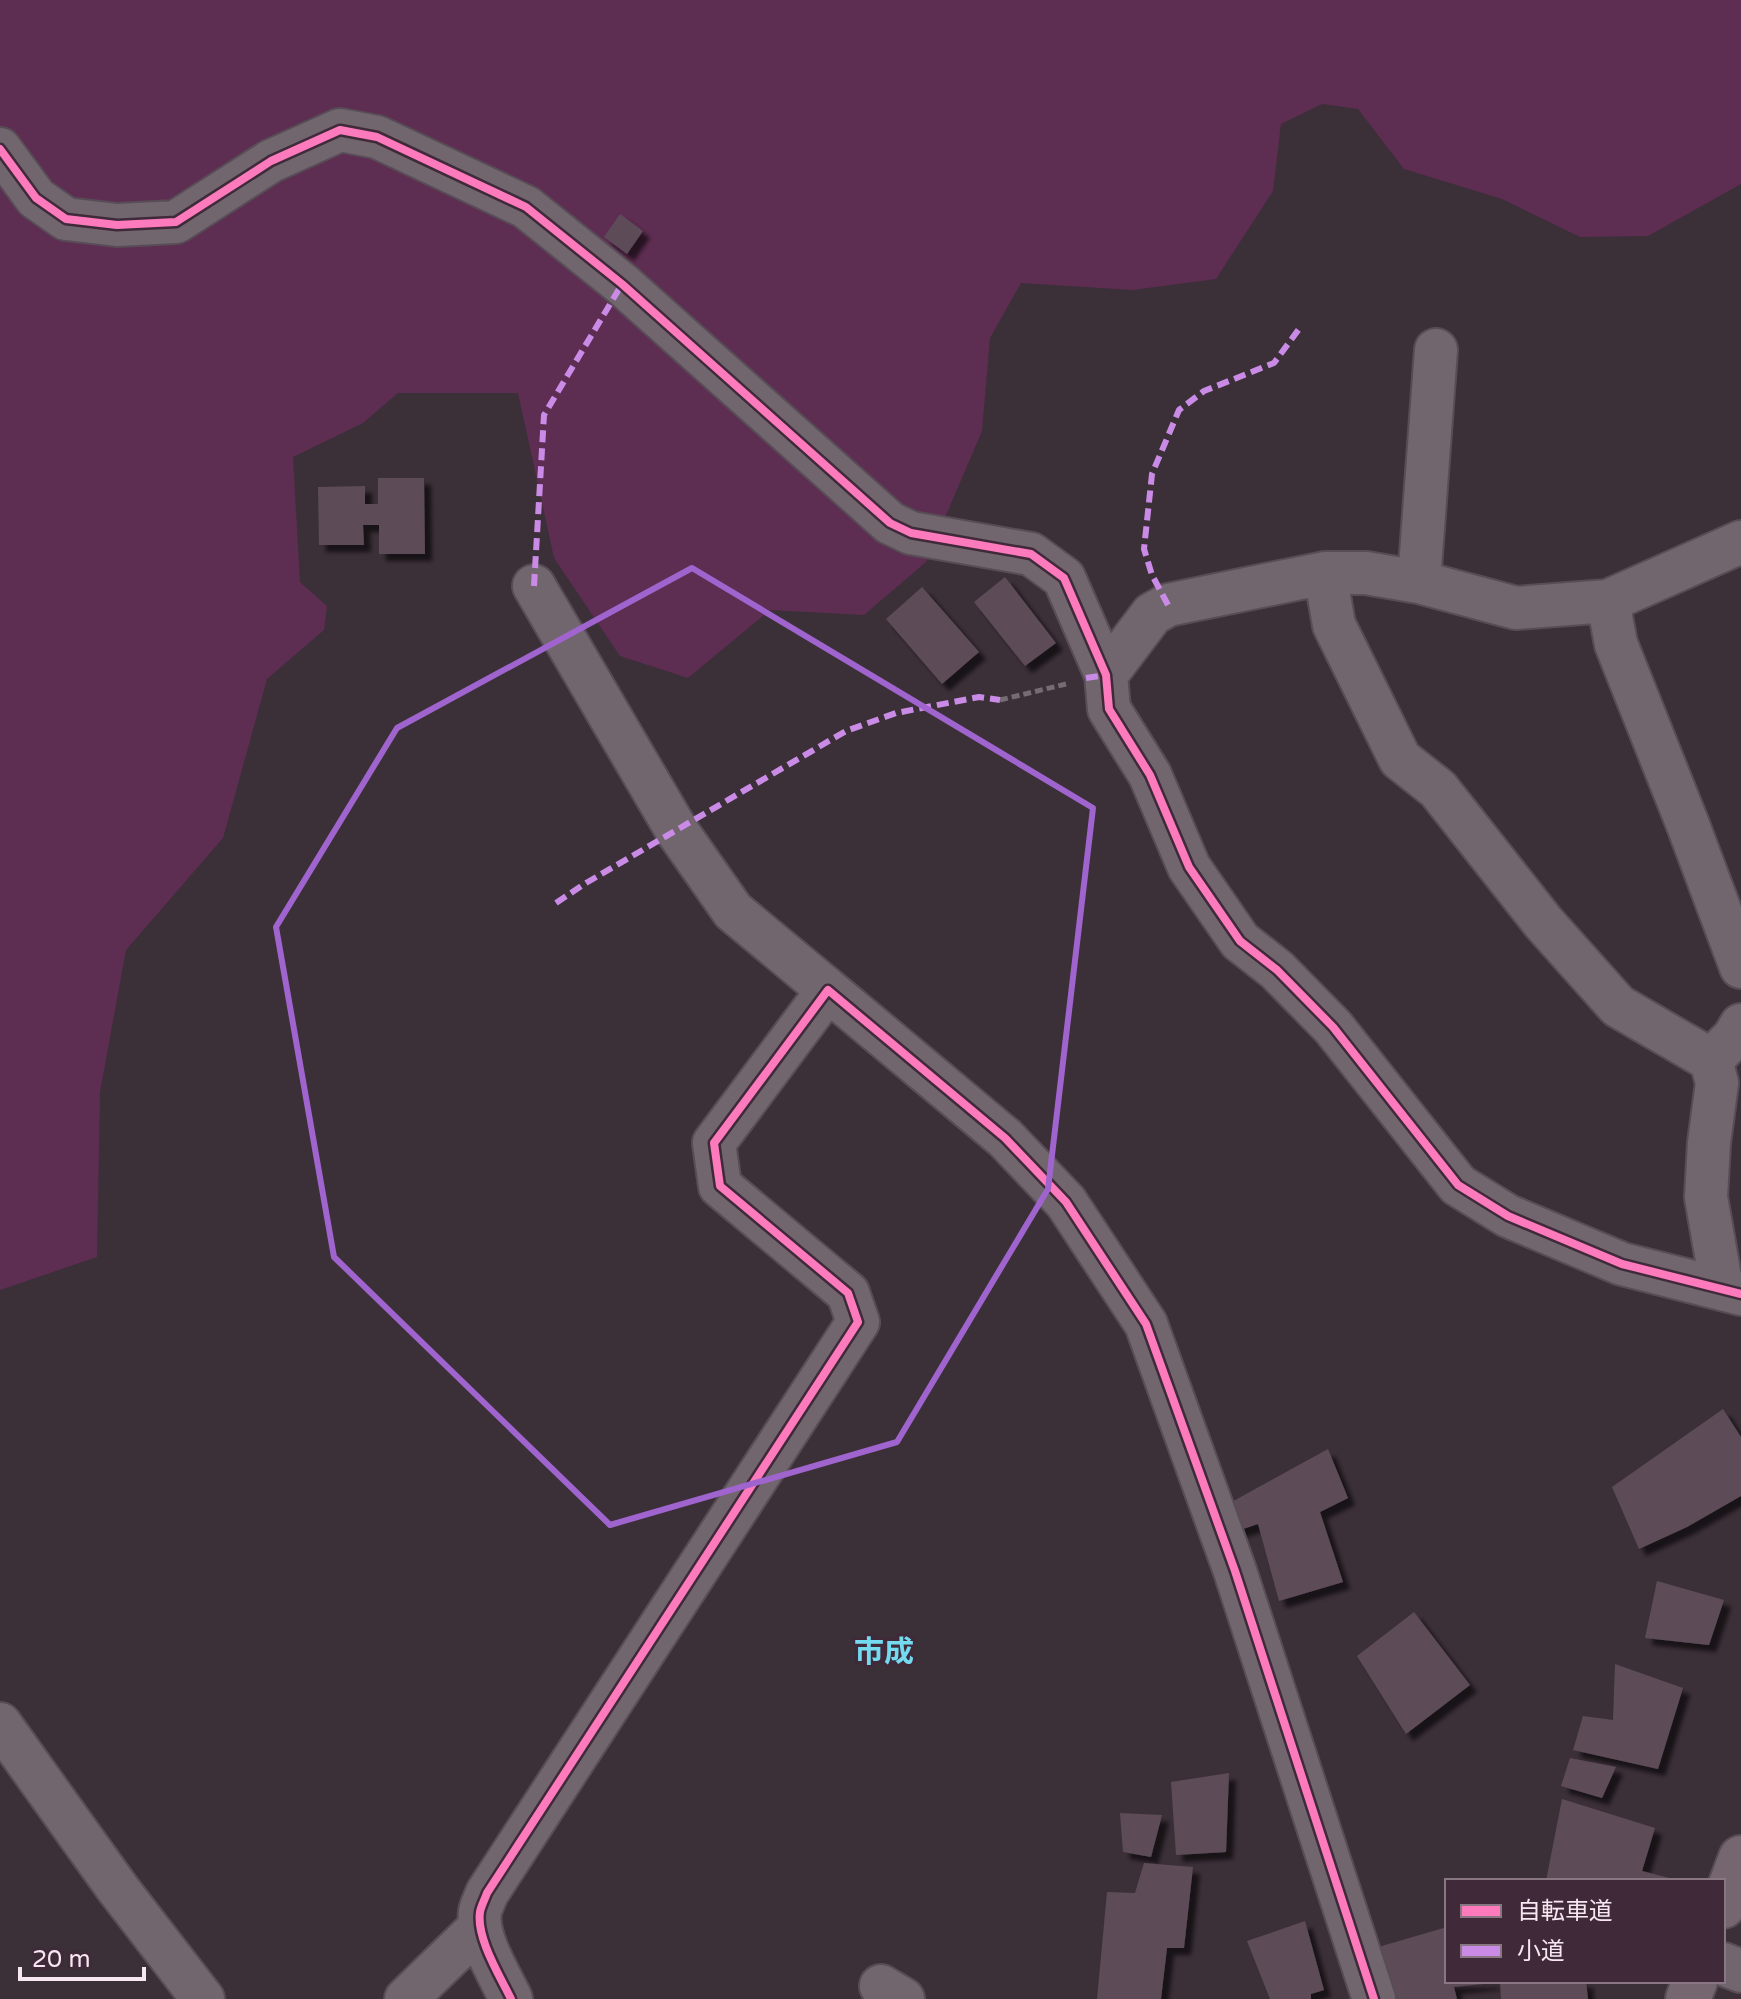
<svg xmlns="http://www.w3.org/2000/svg" width="1741" height="1999" font-family="'Varela Round','Noto Sans JP',sans-serif">
<style>
.green{fill:#5e2d52}
.building{fill:#5d4c58;filter:url(#shadow)}
.lines{fill:none;stroke-linecap:round;stroke-linejoin:round}
.minor-casing{stroke:#584d56;stroke-width:46}
.major-casing{stroke:#584d56;stroke-width:48}
.path{stroke:#756b72;stroke-width:5;stroke-dasharray:8 4;stroke-linecap:butt}
.minor{stroke:#71666e;stroke-width:42}
.major{stroke:#756670;stroke-width:44}
.quiet{stroke:#ca8be6;stroke-width:6;stroke-dasharray:12 6;stroke-linecap:butt}
.cycleway-casing{stroke:#402a3a;stroke-width:13}
.cycleway{stroke:#fd7abc;stroke-width:8}
.marked{fill:none;stroke:#a064ce;stroke-width:6;stroke-linejoin:round}
.labels{text-anchor:middle;dominant-baseline:central;stroke-width:6;stroke-linejoin:round;paint-order:stroke}
.neighbourhood-label{font-size:30px;font-weight:bold;fill:#74daf0;stroke:#402a3a}
</style>
<defs>
<filter id="shadow"><feDropShadow dx="7" dy="7" stdDeviation="2" flood-color="#0009"/></filter>
</defs>
<rect width="100%" height="100%" fill="#3b2f38"/>
<path class="green" d="M0,0h1741v184l-93,52 -68,1 -78,-38 -98,-30 -46,-60 -36,-5 -41,20 -8,67 -57,88 -83,11 -112,-7 -31,55 -8,93 -56,131 -62,53 -94,-5 -82,68 -68,-22 -66,-98 -36,-165h-120l-35,30 -70,34 7,125 27,24 -3,24 -57,49 -44,159 -97,112 -26,142 -3,165 -97,33z"/>
<path class="building" d="M620,214l23,17 -16,23 -23,-17z
M378,478h46l1,76h-46v-29h-16l1,20h-45l-1,-58 47,-1v18h13z
M1005,577l51,66 -31,23 -51,-64z
M922,587l57,65 -37,32 -56,-65z
M1723,1409l18,28v59l-54,31 -48,22 -27,-62z
M1328,1449l20,49 -28,14 23,70 -64,19 -21,-77 -24,8 -6,-28z
M1657,1581l67,19 -15,45 -64,-7z
M1414,1612l56,73 -64,49 -49,-78z
M1615,1664l68,24 -25,81 -85,-19 10,-34 30,4z
M1570,1758l46,9 -14,31 -41,-12z
M1229,1773l-3,79 -50,3 -5,-73z
M1562,1799l93,29 -13,43 39,10h-135z
M1120,1813l42,2 -11,42 -28,-5z
M1144,1863l49,4 -9,81h-17l-6,51h-64l10,-107 28,1z
M1305,1921l19,69 -13,4v5h-41l-23,-58z
M1447,1927v54h46v2l-39,4 3,12h-67l-22,-49z
M1500,1981h86l2,18h-87z"/>
<g class="lines">
<g class="minor-casing">
<path id="minor" d="M0,149l36,49 30,21 51,6 59,-3 95,-61 69,-31 37,7 149,70 96,77 268,239 21,10 120,21 33,24 42,97 3,34 41,66 39,92 51,74 37,29 56,57 125,158 50,31 114,48 119,30
M1325,573l9,52 66,134 38,30 105,133 75,84 93,54 6,23 -8,60 -3,54 16,92
M1419,582l17,-232
M534,586l143,245 56,80 95,79
M1608,601l8,43 72,181 53,142
M1106,675l46,-61 16,-9 157,-32h41l53,9 97,26 92,-7 133,-59
M1711,1060l23,-23 7,-12
M0,1724l118,165 85,110
M1723,1964l18,7
M881,1986l22,13
M406,1999l74,-72
M511,1999c-11,-23 -35,-61 -31,-87 1,-6 5,-13 7,-19l371,-571 -10,-29 -128,-107 -6,-43 114,-153 177,148 61,64 80,122 89,247 139,428"/>
</g>
<g class="major-casing">
<path id="major" d="M1723,1906l18,-48
M1688,1999l7,-18"/>
</g>
<path class="path" d="M1000,700l66,-16"/>
<use href="#minor" class="minor"/>
<use href="#major" class="major"/>
<path class="quiet" d="M534,586l10,-171 78,-131
M1168,605l-16,-30 -8,-26 8,-75 27,-64 25,-19 70,-28 25,-34
M1086,678l20,-3
M556,903l30,-20 260,-152 50,-18 83,-16 21,3"/>
<g class="cycleway-casing">
<path id="cycleway" d="M0,149l36,49 30,21 51,6 59,-3 95,-61 69,-31 37,7 149,70 96,77 268,239 21,10 120,21 33,24 42,97 3,34 41,66 39,92 51,74 37,29 56,57 125,158 50,31 114,48 119,30
M511,1999c-11,-23 -35,-61 -31,-87 1,-6 5,-13 7,-19l371,-571 -10,-29 -128,-107 -6,-43 114,-153 177,148 61,64 80,122 89,247 139,428"/>
</g>
<use href="#cycleway" class="cycleway"/>
</g>
<path class="marked" d="M692,568l401,240 -45,381 -151,253 -287,83 -276,-268 -58,-330 121,-199z"/>
<g class="labels">
<g class="neighbourhood-label">
<text x="884" y="1652">市成</text>
</g>
</g>
<rect x="1445" y="1879" width="280" height="104" fill="#402a3a" stroke="#897683" stroke-width="2"/>
<rect x="1461" y="1905" width="40" height="12" fill="#fd7abc" stroke="#897683" stroke-width="2"/>
<text x="1517" y="1919" font-size="24" fill="#f6e7f1">自転車道</text>
<rect x="1461" y="1945" width="40" height="12" fill="#ca8be6" stroke="#897683" stroke-width="2"/>
<text x="1517" y="1959" font-size="24" fill="#f6e7f1">小道</text>
<path d="M20 1967v12h124v-12" fill="none" stroke="#f6e7f1" stroke-width="4"/>
<text x="32" y="1967" font-size="24" fill="#f6e7f1" stroke="#402a3a" stroke-width="6" paint-order="stroke">20 m</text>
</svg>
